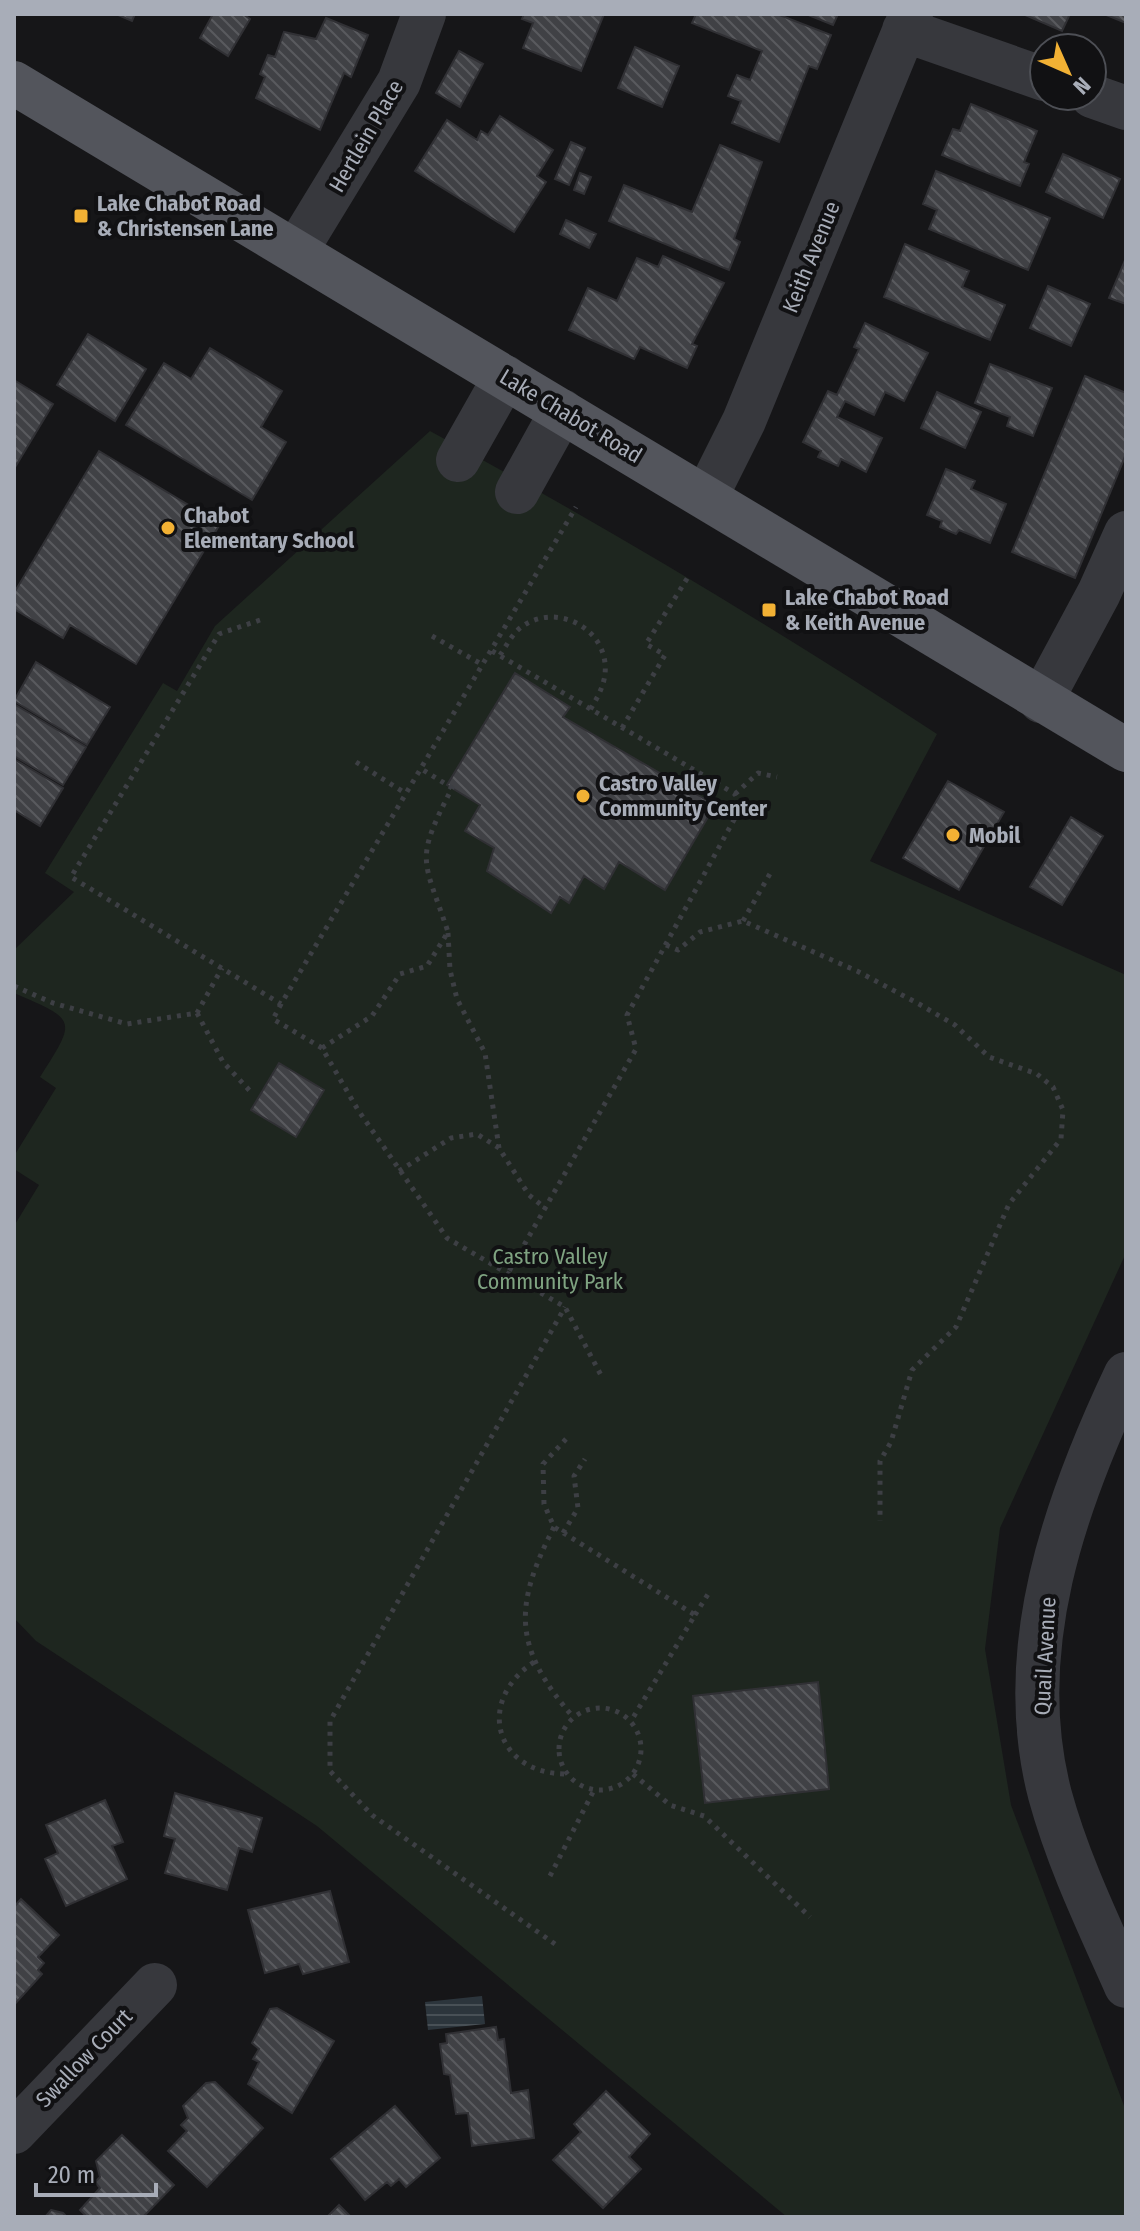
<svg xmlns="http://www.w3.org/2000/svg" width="1140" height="2231" font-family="'Fira Sans Condensed',sans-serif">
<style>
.park{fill:#1e261f}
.water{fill:url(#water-rules)}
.building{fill:url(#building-back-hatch);stroke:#303034;stroke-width:2}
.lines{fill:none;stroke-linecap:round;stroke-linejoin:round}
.path{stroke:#3d3f44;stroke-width:5;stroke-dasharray:4 6;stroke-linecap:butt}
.minor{stroke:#37383d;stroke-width:44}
.major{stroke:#53555c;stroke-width:44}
.poi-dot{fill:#f2b134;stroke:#111113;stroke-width:3}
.labels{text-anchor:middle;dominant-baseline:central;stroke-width:8;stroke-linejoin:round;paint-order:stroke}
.street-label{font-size:22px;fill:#a8adb8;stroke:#111113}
.poi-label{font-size:22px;font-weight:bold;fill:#a8adb8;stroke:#111113;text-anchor:start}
.park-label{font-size:22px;fill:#7fa381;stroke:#111113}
</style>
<defs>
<pattern id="water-rules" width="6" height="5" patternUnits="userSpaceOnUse" patternTransform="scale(2)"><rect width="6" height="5" fill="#2c353c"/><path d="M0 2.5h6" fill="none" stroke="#485056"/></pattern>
<pattern id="building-back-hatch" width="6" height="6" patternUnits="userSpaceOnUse" patternTransform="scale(2)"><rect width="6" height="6" fill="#404145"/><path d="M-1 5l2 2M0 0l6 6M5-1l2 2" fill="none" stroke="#595a5e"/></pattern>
</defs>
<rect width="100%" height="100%" fill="#161618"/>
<path class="park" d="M430,431c173,94 342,195 507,303l-67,127 256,114v278l-126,275 -15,121 26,156 115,306v106h-339l-470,-391 -281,-185 -22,-23v-392l25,-41 -25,-16v-13l42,-68 -16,-11c37,-58 37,-57 -26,-84v-43l60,-58 -29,-19 118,-190 14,8 38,-65z"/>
<path class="water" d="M482,1996l3,28 -57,6 -3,-28z"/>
<path class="building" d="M116,14h19l-3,7z
M213,14h30l7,5 -22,37 -28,-18z
M524,14h80l-23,57 -58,-23 10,-25 -11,-4z
M696,14h81l54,21 -14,34 -8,-3 -30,76 -47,-19 9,-22 -13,-5 9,-21 13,5 12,-29 -70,-28z
M806,14h32l-5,11z
M1023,14h47l-8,17z
M1104,14h22v9z
M326,18l42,17 -17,42 -7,-4 -24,57 -64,-32 9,-21 -5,-3 8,-19 7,2 9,-25 32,7z
M635,47l44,19 -17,41 -44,-19z
M459,51l24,13 -23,43 -24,-14z
M971,104l66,27 -13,31 5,2 -9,22 -78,-31 11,-26 7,2z
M500,116l53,34 -16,26 9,6 -32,50 -99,-61 32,-51 30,20 4,-9 7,4z
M571,142l14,6 -16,37 -14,-6z
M720,145l42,17 -28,77 6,3 -11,28 -120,-49 15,-36 68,27z
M1063,154l57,25 -17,39 -57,-26z
M936,171l114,47 -22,52 -99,-41 8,-19 -14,-6z
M580,173l11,4 -7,17 -10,-4z
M566,220l30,14 -7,14 -29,-14z
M905,244l64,27 -7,16 43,18 -15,35 -106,-43z
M663,256l61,27 -32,61 5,2 -10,22 -47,-21 -6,12 -65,-29 19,-42 29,13 20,-43 21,9z
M1126,258v46l-17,-6z
M1048,286l42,18 -19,42 -41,-18z
M865,323l63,30 -24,48 -19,-9 -11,23 -29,-14 -8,16 45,21 -16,34 -25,-13 -3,7 -20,-9 3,-6 -18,-9 25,-51 9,4 22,-46 -5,-2z
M88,334l58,35 -31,52 -58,-36z
M210,348l72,43 -21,36 25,15 -34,58 -126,-75 38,-62 27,16z
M990,364l62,24 -19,48 -26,-10 3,-9 -35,-14z
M1085,376l41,17v61l-51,124 -63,-26z
M14,380l39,24 -39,65z
M937,392l44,20 -16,36 -44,-20z
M99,451l121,73 -84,140 -66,-39 -7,13 -49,-29v-16z
M946,469l29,12 -4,8 35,15 -16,39 -31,-13 -3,4 -16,-7 2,-6 -15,-6z
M36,662l74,45 -23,38 -73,-44z
M515,673l55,34 -7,10 152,88 -50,85 -46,-28 -15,27 -20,-13 -15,27 -9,-6 -9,16 -64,-42 7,-23 -29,-17 15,-26 -33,-20z
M14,704l72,43 -23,38 -49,-29z
M14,759l49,29 -23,38 -26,-16z
M948,781l56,31 -45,78 -56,-32z
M1071,817l32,19 -41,69 -32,-18z
M279,1063l45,27 -28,47 -45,-27z
M818,1682l11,107 -124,14 -12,-107z
M175,1793l87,25 -10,34 -13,-4 -12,42 -62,-17 10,-34 -11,-3z
M105,1800l18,42 -11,4 15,33 -61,27 -21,-47 13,-6 -12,-28z
M330,1891l19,71 -46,12 -4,-10 -34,9 -17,-63z
M21,1899l38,36 -21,22 6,6 -6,7 4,4 -28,31v-98z
M277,2008l57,33 -42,72 -44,-29 11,-22 -6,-3 6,-10 -7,-6 18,-34z
M496,2027l2,13 6,-1 7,54 17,-3 6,48 -62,8 -4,-33 -12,1 -6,-39 -6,-1 -4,-30 7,-1 -1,-9z
M215,2082l48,46 -56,59 -39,-36 19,-20 -6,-6 7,-7 -5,-12 23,-23z
M606,2091l44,43 -21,23 12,12 -38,39 -50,-48 28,-28 -7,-8z
M395,2106l45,52 -34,29 -7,-8 -8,7 -4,-4 -22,18 -34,-41z
M122,2135l52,50 -31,32h-56l-7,-7 20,-22 -5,-6 5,-5 -4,-16z
M339,2205l12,12h-24z
M51,2210l12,3 4,4h-22z"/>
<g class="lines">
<path class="path" d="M260,620l-41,14 -148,243 210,127 295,-497
M432,636l51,29
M492,651l243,143 6,13 -114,208 9,34 -128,224
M500,655c7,-10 13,-23 23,-29 31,-22 78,-1 82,37 2,18 -6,32 -15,47
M622,728l43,-73 -19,-11 44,-70
M356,762l49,31
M735,794l23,-21 19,4
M743,921l28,-49
M448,933l2,37 7,29 28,54 14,95
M666,945l12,5 22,-18 43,-11 114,50 62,33 36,21 34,32 48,17 16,13 10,23 -2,29 -52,65 -53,123 -44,43 -21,72 -11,19v60
M14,986l39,17 74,21 70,-11 25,-45
M281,1004l-8,15 49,29 36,62 89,128 118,69 38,72
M197,1013l26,49 27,29
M322,1048l50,-32 28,-42 27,-8 21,-34c-25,-75 -34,-70 4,-144l-32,-20
M399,1171l52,-33 26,-4 22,14 30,47 16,13
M566,1439l-23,25 1,40 10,23 141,88 -64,106
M554,1527c-41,80 -41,121 20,191
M563,1533l15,-25 -4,-32 11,-17
M695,1615l15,-24
M534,1662c-60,40 -38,113 34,112
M559 1749a41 41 0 1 1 82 0a41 41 0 1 1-82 0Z
M633,1774l37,31 34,11 106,101
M550,1876l44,-86
M555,1944l-183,-129 -42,-44v-50l235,-414"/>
<path class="minor" d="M904,30l140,49
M1092,96l34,12
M296,251l103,-169 25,-68
M458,460l47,-83
M517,492l45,-81
M706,497l38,-76 167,-407
M1041,701l58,-108 27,-60
M1126,1374c-61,129 -114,276 -76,421 18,66 48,128 76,191
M14,2132l141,-147"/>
<path class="major" d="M14,83l1112,667"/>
</g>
<g class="poi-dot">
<rect x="73" y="208" width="16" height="16" rx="4"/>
<circle cx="168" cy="528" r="8"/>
<rect x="761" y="602" width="16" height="16" rx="4"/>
<circle cx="583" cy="796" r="8"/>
<circle cx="953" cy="835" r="8"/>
</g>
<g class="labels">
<g class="street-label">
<text transform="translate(366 136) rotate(-60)">Hertlein Place</text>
<text transform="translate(811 257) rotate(-68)">Keith Avenue</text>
<text transform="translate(571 416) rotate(31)">Lake Chabot Road</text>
<text transform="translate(1045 1656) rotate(-87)">Quail Avenue</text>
<text transform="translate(84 2058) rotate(-46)">Swallow Court</text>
</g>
<g class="poi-label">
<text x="97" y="203">Lake Chabot Road<tspan x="97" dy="25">&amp; Christensen Lane</tspan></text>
<text x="184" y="515">Chabot<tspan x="184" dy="25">Elementary School</tspan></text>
<text x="785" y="597">Lake Chabot Road<tspan x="785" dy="25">&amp; Keith Avenue</tspan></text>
<text x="599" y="783">Castro Valley<tspan x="599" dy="25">Community Center</tspan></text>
<text x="969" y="835">Mobil</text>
</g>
<g class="park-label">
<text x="550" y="1256">Castro Valley<tspan x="550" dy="25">Community Park</tspan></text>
</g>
</g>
<rect width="1140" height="2231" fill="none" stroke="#a8adb8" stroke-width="32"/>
<g transform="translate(1068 72) rotate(135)"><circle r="38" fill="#111113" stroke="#4d4f55" stroke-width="2"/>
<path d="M0-6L14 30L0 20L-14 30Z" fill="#f2b134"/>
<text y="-12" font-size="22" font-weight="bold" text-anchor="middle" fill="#a8adb8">N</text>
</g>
<path d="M36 2183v12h120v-12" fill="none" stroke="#a8adb8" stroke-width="4"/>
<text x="48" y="2183" font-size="24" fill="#a8adb8" stroke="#111113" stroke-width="6" paint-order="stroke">20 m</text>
</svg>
